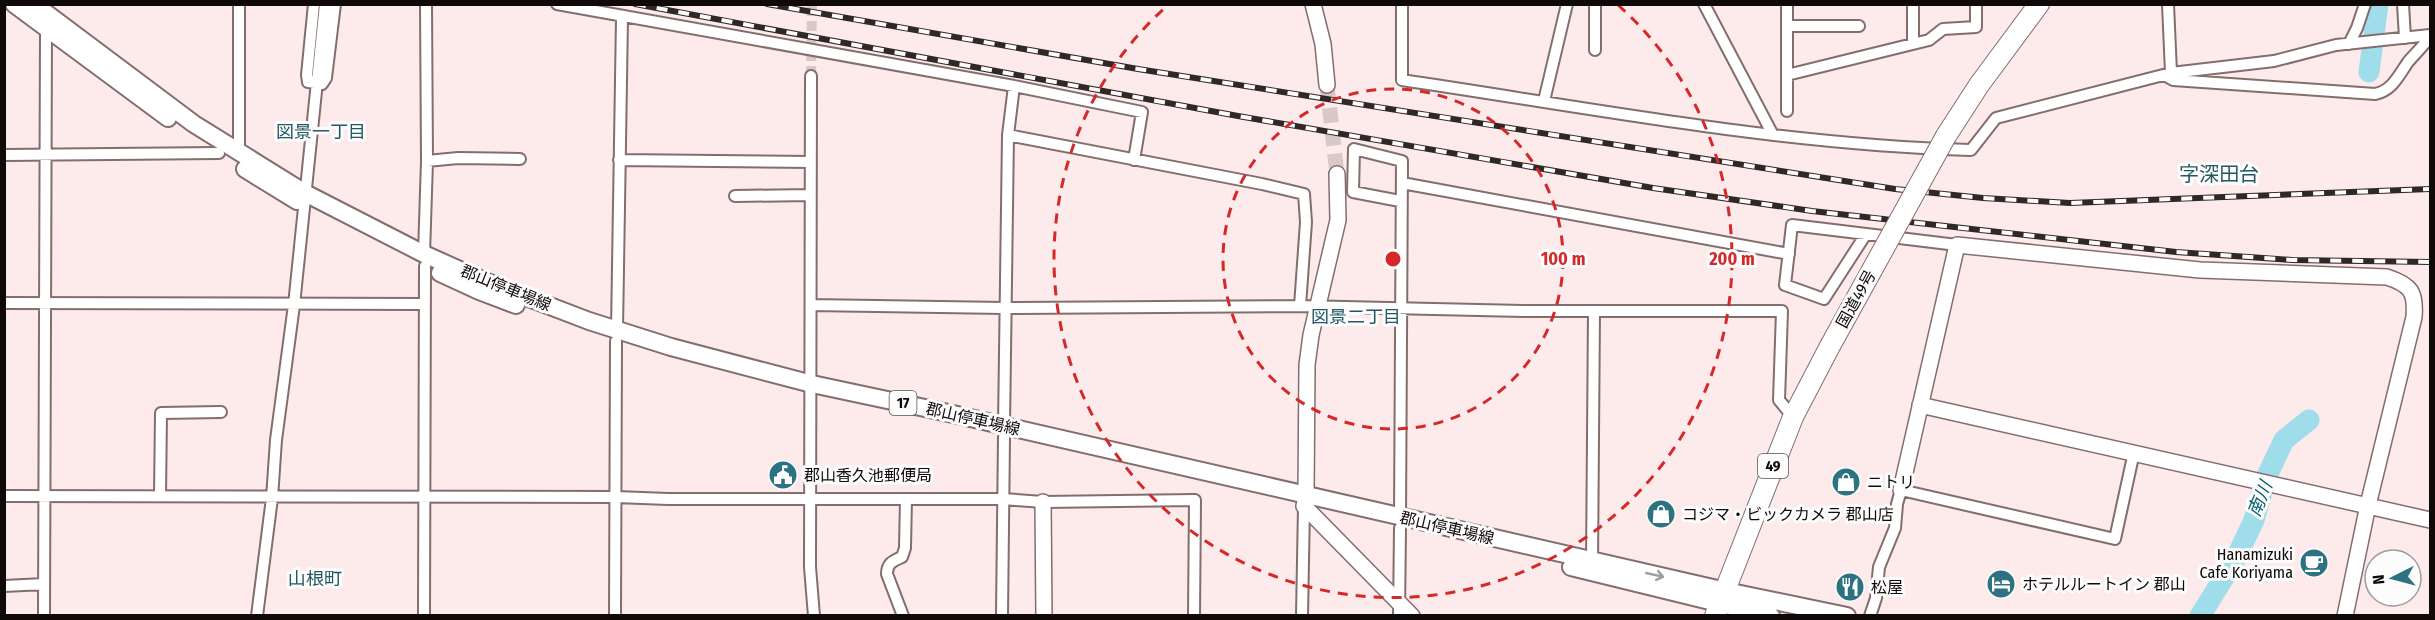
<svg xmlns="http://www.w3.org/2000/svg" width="2435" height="620" font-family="'Fira Sans Condensed','Noto Sans JP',sans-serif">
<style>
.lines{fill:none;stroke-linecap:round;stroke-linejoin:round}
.river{stroke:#9fddeb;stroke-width:21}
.street-tunnel{stroke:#d9c8c8;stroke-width:10;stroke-dasharray:10 5;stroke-linecap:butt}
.secondary-tunnel{stroke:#d9c8c8;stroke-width:15;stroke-dasharray:15 8;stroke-linecap:butt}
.street-casing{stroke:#836e6e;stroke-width:14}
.secondary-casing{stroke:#836e6e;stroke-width:18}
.primary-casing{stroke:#836e6e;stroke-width:20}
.highway-casing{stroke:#836e6e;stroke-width:22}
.street{stroke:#fff;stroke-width:10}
.secondary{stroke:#fff;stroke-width:15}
.primary{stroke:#fff;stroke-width:16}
.highway{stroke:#fff;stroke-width:20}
.rail-casing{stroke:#302727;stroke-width:6}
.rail{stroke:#fcfcfc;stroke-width:4;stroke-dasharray:11;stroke-linecap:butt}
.highway-bridge-casing{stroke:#836e6e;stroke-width:22;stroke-linecap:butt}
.highway-bridge{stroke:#fff;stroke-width:20}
.oneway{stroke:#9f9d9d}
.ring{fill:none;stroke:#d62828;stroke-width:3;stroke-dasharray:10 8}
.labels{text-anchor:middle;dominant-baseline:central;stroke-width:6;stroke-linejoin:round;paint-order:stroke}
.shield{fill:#fcfcfc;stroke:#575252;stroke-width:1.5}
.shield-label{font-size:15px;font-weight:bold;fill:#100909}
.street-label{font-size:16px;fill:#100909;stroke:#fcfcfc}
.poi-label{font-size:16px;fill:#100909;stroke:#fcfcfc;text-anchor:start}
.neighbourhood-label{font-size:18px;fill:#215863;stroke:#fcfcfc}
.water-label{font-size:18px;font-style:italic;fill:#045d6c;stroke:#fcfcfc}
.quarter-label{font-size:20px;fill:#215863;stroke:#fcfcfc}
.centre{fill:#d62828;stroke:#fcfcfc;stroke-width:3}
.ring-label{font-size:18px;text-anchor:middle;font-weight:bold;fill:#d62828;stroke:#fcfcfc;stroke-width:6;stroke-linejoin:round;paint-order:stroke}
</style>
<rect width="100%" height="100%" fill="#fdeaea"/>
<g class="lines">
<path class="river" d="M2369,72l9,-68
M2200,616l36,-58 18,-38 12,-42 18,-38 25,-20"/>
<path class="street-tunnel" d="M811,76l1,-72"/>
<path class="secondary-tunnel" d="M1327,85l10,89"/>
<g class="street-casing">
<path id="street" d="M239,4v148
M314,4l-7,71 1,7 14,2 4,-6 9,-74
M557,4l457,82 128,26 -8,48
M1402,4v76c189,28 378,65 569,70l25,-32 175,-45 103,-12 62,-16 94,-10
M1704,4l69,131
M2168,4l3,69
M2403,4l2,34
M1787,26h72
M1913,44v-40
M2349,44l8,-16 8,-24
M1595,50v-46
M1787,75l142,-35 14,-11 33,-2v-23
M2164,75l9,5 202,14c17,-3 24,-19 33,-32 7,-8 15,-16 22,-25
M811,76l-1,491 4,49
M1544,101l23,-97
M1787,111v-107
M1008,135l254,49 42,10 2,28 -6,84
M4,155l215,-2
M619,160l192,2
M427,161l31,-3 62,1
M1402,183l387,71
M735,196l75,-1
M1866,234l-42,65 -39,-14 7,-60 165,20
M424,254l3,-93 -1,-157
M4,303l420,1
M811,305l193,3 296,-2 223,5h259l-3,89 14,17
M617,330l5,-312
M1004,426l4,-291 6,-49
M4,496l612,1 52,2h335l40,3 152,-2 -1,116
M160,496l1,-83 60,-1
M1400,517l2,-356 -48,-12 -1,43 47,9
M1592,565l2,-254
M4,586l40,-2
M44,616l2,-588
M257,616l15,-118 4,-58 18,-135 31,-301
M424,616l1,-350
M615,616l1,-275
M903,616l-16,-42c0,-11 6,-13 15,-17l3,-9 1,-49
M1002,616l2,-179
M1302,616l2,-110
M1399,616l1,-88
M1870,616l6,-18 3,-31 16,-39 2,-24 4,-14 214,49 19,-87"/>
</g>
<g class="secondary-casing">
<path id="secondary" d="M1313,4l10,40 4,41
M1337,174l1,46 -27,115 -4,30 -1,130 -2,11 108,110
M1920,405l510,115
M1901,490l56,-245 243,25 187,7c24,8 29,15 27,40l-46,188 -23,111
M1043,502l1,114"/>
</g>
<g class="primary-casing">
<path id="primary" d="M14,4l154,114
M34,4l160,120 111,69 119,61 58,26 107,41 82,26 141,37 141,30 773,177 121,25
M245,169l52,32
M440,273l39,18 37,14
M1571,567l200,49"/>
</g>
<g class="highway-casing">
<path id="highway" d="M1946,136l33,-51 60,-81
M1715,616l78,-199 37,-71"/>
</g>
<use href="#street" class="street"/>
<use href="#secondary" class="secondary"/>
<use href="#primary" class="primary"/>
<use href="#highway" class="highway"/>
<g class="rail-casing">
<path id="rail" d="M635,4l603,112 415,72 159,23 364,41 116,8 138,2
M767,4l371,65 757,120 88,9 87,5 360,-14"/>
</g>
<use href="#rail" class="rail"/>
<g class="highway-bridge-casing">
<path id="highway-bridge" d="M1830,346l116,-210"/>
</g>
<use href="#highway-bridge" class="highway-bridge"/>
</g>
<defs><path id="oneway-shaft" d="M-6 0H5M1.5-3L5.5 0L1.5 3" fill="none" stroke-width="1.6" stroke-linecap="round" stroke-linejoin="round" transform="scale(1.5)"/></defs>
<use class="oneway" href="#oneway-shaft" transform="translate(1655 575) rotate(13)"/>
<g class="ring">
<circle cx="1393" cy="259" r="170"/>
<path d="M1618 5A339 339 0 1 1 1168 5"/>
</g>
<defs>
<g id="civic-disc" transform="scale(1.5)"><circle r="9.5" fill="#2d7280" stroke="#fcfcfc"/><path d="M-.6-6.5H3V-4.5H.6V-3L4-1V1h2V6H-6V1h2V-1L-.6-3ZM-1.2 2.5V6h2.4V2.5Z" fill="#fff"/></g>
<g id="shop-disc" transform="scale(1.5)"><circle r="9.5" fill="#2d7280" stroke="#fcfcfc"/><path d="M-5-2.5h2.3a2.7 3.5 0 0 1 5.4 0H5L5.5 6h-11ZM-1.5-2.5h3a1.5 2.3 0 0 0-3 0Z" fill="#fff"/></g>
<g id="cafe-disc" transform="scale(1.5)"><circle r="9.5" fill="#2d7280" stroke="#fcfcfc"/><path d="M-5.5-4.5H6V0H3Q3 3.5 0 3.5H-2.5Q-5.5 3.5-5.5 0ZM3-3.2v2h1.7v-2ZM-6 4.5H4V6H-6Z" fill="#fff"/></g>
<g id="hotel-disc" transform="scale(1.5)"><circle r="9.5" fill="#2d7280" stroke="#fcfcfc"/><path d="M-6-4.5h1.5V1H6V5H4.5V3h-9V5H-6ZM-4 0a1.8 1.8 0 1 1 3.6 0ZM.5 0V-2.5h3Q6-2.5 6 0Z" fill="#fff"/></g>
<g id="restaurant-disc" transform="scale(1.5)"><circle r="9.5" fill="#2d7280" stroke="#fcfcfc"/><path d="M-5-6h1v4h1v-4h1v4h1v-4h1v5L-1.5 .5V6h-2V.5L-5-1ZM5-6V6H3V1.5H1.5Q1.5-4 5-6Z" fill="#fff"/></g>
</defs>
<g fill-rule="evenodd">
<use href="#civic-disc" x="783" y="475"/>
<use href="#shop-disc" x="1846" y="482"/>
<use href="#shop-disc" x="1661" y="514"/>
<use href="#cafe-disc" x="2314" y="563"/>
<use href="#hotel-disc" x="2001" y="584"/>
<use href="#restaurant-disc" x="1850" y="587"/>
</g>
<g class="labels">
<g class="shield">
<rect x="889.5" y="391" width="27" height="24" rx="4.5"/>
<rect x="1758" y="454" width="30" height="24" rx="4.5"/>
</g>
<g class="shield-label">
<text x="903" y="403">17</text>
<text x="1773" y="466">49</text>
</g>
<g class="street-label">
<text transform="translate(506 288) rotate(22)">郡山停車場線</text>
<text transform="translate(1856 299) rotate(-61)">国道49号</text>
<text transform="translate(973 419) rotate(13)">郡山停車場線</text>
<text transform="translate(1447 528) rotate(13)">郡山停車場線</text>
</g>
<g class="poi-label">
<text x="804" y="475">郡山香久池郵便局</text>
<text x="1867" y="482">ニトリ</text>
<text x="1682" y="514">コジマ・ビックカメラ 郡山店</text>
<text x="2293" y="554" text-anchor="end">Hanamizuki<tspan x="2293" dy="18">Cafe Koriyama</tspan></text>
<text x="2022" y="584">ホテルルートイン 郡山</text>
<text x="1871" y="587">松屋</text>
</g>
<g class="neighbourhood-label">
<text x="321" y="132">図景一丁目</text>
<text x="1356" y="317">図景二丁目</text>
<text x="315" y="579">山根町</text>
</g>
<g class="water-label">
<text transform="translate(2260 499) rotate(-68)">南川</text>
</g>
<g class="quarter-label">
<text x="2219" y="174">字深田台</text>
</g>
</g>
<circle cx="1393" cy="259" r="9" class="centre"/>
<g class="ring-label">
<text x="1563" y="265">100 m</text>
<text x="1732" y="265">200 m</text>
</g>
<rect width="2435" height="620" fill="none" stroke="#100909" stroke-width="12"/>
<g transform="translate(2393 578) rotate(264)"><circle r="28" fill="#fcfcfc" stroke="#9e9b9b" stroke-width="1.5"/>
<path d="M0-4.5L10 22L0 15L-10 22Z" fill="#2d7280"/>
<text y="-9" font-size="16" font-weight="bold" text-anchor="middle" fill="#100909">N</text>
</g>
</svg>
